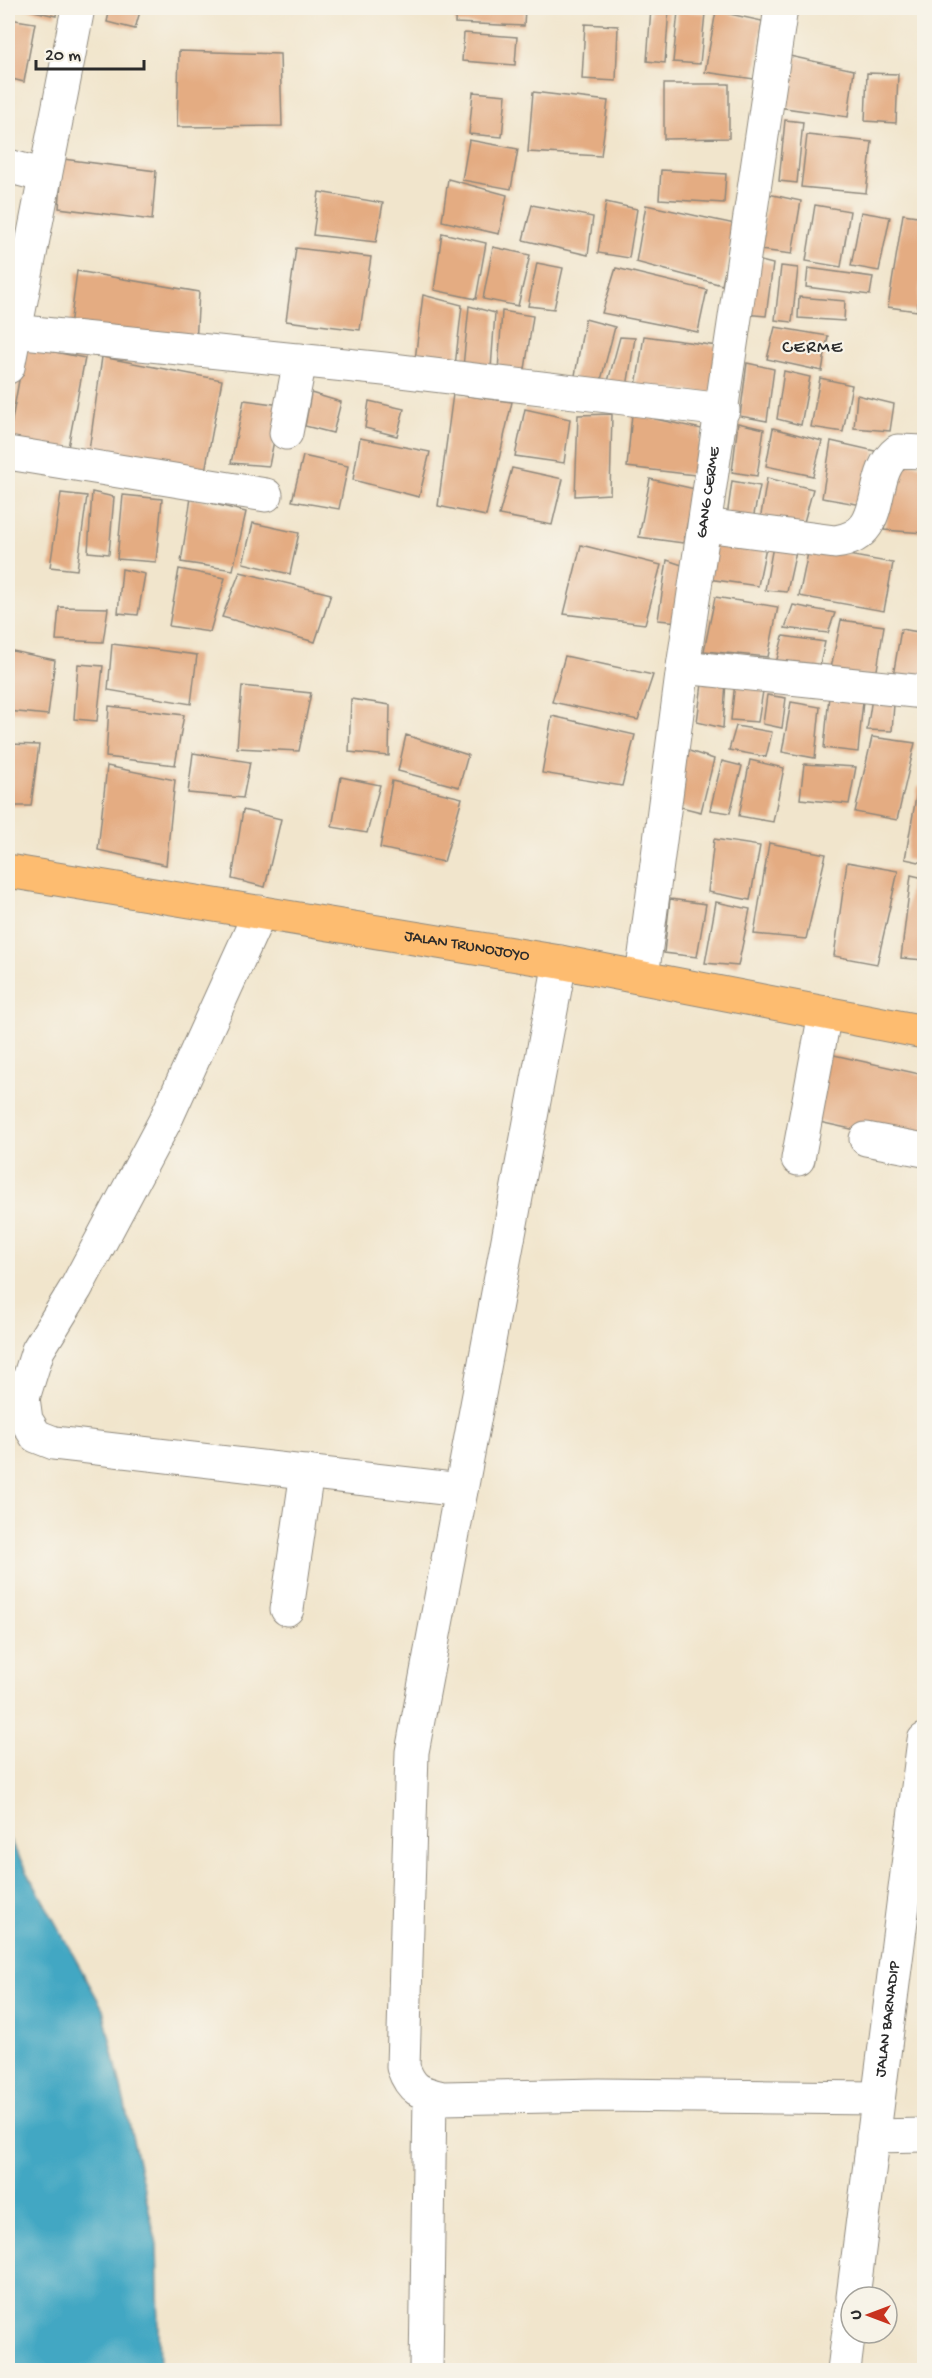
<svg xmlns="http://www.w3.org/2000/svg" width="932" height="2378" font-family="'Gochi Hand',sans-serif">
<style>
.water{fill:#43a7c3;stroke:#376977;stroke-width:1.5}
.building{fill:#e4ac82}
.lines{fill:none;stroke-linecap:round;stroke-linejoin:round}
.minor-casing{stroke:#8e887c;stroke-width:35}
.major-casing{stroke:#8e887c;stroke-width:35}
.minor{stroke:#fff;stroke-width:33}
.major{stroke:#fdbc70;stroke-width:33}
.labels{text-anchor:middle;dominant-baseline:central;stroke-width:4.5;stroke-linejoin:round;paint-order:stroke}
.street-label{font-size:16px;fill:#2b2b2b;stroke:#f7f3e8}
.neighbourhood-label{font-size:18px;letter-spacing:1.5px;fill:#2b2b2b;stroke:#f7f3e8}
</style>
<rect width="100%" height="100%" fill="#f7f3e8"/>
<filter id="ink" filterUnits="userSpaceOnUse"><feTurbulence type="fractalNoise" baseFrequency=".0167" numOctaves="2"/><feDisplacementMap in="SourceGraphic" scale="12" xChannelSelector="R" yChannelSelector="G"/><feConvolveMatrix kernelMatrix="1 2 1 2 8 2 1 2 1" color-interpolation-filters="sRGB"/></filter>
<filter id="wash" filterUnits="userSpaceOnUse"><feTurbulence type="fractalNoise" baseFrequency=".008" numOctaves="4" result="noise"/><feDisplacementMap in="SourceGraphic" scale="24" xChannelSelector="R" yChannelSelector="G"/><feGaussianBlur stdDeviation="1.35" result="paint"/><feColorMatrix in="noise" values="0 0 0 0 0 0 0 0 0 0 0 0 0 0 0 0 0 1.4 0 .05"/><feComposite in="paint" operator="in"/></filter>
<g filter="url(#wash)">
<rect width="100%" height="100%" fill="#f1e5cc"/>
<path class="water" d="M8,1837l95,172 54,236 3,125h-152z"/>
<g id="blocks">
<path class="building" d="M21,8h36l-1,8z
M110,8h31l-6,21 -28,-7z
M456,8h69l-1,18 -69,-3z
M651,8h18l-4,55 -18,-2z
M678,11l27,2 -5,51 -27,-2z
M716,11l46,10 -8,58 -49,-7z
M9,19l26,4 -11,59 -16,-4z
M585,24l33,2 -2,55 -34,-2z
M464,33l53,4 -2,28 -53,-4z
M179,51l101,3 2,72 -105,1z
M785,55l69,15 -6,47 -70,-10z
M867,73l31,1 -2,49 -31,-2z
M664,84h65v54l-65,1z
M473,92l33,3 -4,42 -33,-3z
M533,92l75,9 -7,55 -73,-4z
M785,120l18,2 -6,61 -18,-2z
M807,135l65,7 -6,51 -65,-6z
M469,140l49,9 -7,40 -49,-9z
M63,159l93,12 -4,49 -93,-12z
M661,170l65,4 -2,29 -65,-4z
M448,179l59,16 -8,39 -57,-13z
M319,192l64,11 -7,39 -63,-7z
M768,194l33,7 -9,53 -32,-4z
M606,202l31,7 -8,49 -31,-5z
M532,205l61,12 -5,38 -65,-15z
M646,205l89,19 -13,61 -86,-23z
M815,205l35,6 -9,56 -35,-6z
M861,212l29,5 -11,54 -28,-5z
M903,214l21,3v43l-7,51 -29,-4z
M442,233l44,10 -10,56 -42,-9z
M8,242l14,3 -6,27 -8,-2z
M493,247l37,8 -12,51 -35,-7z
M296,248l75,9 -11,73 -74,-9z
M753,259l20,5 -7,52 -22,-2z
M537,263l26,5 -9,41 -26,-3z
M781,266l17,2 -6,54 -17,-2z
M616,268l91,22 -9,42 -96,-19z
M808,268l65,9 -3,18 -64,-8z
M77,271l122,21 -3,51 -126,-17z
M423,295l39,10 -7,61 -40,-6z
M799,297l46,4 -1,20 -46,-3z
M469,306l26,7 -4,56 -28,-2z
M502,311l31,5 -9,60 -26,-5z
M585,319l30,8 -15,57 -26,-3z
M775,327l53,9 -6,35 -55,-12z
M644,336l73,10 -6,47 -75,-7z
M620,337l15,1 -8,49 -20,-2z
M25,346l60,12 -18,95 -59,-10z
M102,357l120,23 -18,97 -116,-19z
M747,363l27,6 -7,52 -27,-5z
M784,371l26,6 -9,48 -24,-6z
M820,378l32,7 -9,47 -32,-5z
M311,393l30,9 -8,31 -28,-7z
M453,394l59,8 -26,114 -48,-10z
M857,395l37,9 -4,27 -36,-3z
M244,400l37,5 -12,61 -38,-3z
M369,401l35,8 -7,27 -32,-8z
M525,409l45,10 -6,44 -49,-7z
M612,414l-2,80 -35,2 3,-81z
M632,414l70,15 -7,46 -68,-8z
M738,423l26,6 -7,47 -25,-4z
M773,428l49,13 -9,35 -47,-10z
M360,438l70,14 -11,45 -66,-17z
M831,441l44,10 -13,54 -40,-7z
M303,456l45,10 -9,43 -47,-8z
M898,461l26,5v67l-40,-3z
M512,468l51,11 -11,46 -53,-10z
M767,478l46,11 -10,37 -43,-5z
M650,479l45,10 -12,54 -44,-6z
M732,481l28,5 -7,33 -26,-2z
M92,492l22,5 -5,57 -21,-2z
M61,493l26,3 -10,74 -27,-3z
M123,495l39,4 -6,63 -39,-3z
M191,498l55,14 -13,58 -52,-8z
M253,523l46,10 -9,41 -47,-11z
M713,537l53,10 -8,39 -50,-7z
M581,545l80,20 -16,59 -81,-10z
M773,546l23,5 -9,41 -22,-2z
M809,548l84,15 -9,48 -85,-15z
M667,560l21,7 -8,55 -22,-2z
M122,569l23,5 -7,41 -20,-2z
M179,569l46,9 -15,54 -41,-6z
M240,572l91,22 -16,48 -93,-25z
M715,597l63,10 -10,50 -64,-6z
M793,605l42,8 -7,20 -43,-5z
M59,607l49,1 -5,34 -47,-2z
M841,620l43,6 -8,50 -46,-3z
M901,629l23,4v45l-31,-2z
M783,636l42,6 -6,27 -43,-6z
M112,644l85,11 -6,49 -83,-14z
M8,650l47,10 -7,55 -40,-4z
M565,656l88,19 -15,45 -86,-18z
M78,664l25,2 -6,55 -23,-2z
M703,676l23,4 -3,48 -26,-6z
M735,682l29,3 -6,37 -27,-2z
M242,686l69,7 -12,58 -62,-3z
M767,695l19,3 -4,30 -19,-4z
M829,696l34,5 -5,51 -34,-4z
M872,698l22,6 -2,27 -25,-1z
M351,699l39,6 -1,51 -40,-4z
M791,702l29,5 -5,51 -33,-6z
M109,706l75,9 -9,50 -69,-8z
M552,716l83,19 -13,51 -80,-13z
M736,726l36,6 -6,25 -37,-7z
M406,735l62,20 -9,32 -61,-16z
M872,737l43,6 -18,77 -42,-8z
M8,744l31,1 -8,61h-23z
M683,749l31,10 -13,53 -28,-7z
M193,753l57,9 -7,36 -55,-5z
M750,760l34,8 -11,54 -34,-6z
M722,761l20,5 -12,47 -20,-3z
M804,764l52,3 -7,37 -49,-5z
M107,766l68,14 -9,85 -68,-15z
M341,777l39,8 -13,48 -35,-6z
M392,781l70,17 -18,64 -64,-14z
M918,786l6,1v76l-19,-4z
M243,810l38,9 -16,68 -33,-8z
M714,839l46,7 -10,54 -42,-8z
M769,843l57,11 -20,85 -52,-5z
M847,862l51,9 -21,93 -43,-8z
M911,875l13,3v82l-23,-2z
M670,899l36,5 -9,53 -33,-4z
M716,902l34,7 -12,57 -33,-3z
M825,1053l99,22v70l-114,-25z"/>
</g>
</g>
<g filter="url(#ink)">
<use href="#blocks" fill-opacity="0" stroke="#8e887c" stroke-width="1.5"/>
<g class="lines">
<g class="minor-casing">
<g id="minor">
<path d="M8,166l37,10"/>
<path d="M14,331l370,38 339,41"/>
<path d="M8,367l70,-359"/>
<path d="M286,433l14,-73"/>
<path d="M8,453l258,42"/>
<path d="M705,525l130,17c56,-7 30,-66 63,-91l26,1"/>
<path d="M683,667l241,25"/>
<path d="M260,912l-94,207 -90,169 -38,62 -15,48 3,22 10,16 18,7 407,47"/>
<path d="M560,962l-148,790 -9,315c8,23 17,26 40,31l156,-3 278,3"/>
<path id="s1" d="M642,977l41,-310 98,-659"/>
<path d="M866,1139l58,11"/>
<path d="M798,1159l27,-146"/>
<path d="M287,1609l20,-137"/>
<path d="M873,2136l51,-1"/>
<path id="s2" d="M853,2297l71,-557"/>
<path d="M426,2370l4,-275"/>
<path d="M844,2370l7,-56"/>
</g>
</g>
<g class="major-casing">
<g id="major">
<path id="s3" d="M8,871l552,91 364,70"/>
</g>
</g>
<use href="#minor" class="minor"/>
<use href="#major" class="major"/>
</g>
</g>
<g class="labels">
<g class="street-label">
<text stroke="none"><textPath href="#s1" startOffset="489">GANG CERME</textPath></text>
<text stroke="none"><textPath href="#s3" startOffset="465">JALAN TRUNOJOYO</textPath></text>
<text stroke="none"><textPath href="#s2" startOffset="280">JALAN BARNADIP</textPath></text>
</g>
<g class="neighbourhood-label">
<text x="813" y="348">CERME</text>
</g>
</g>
<rect width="932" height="2378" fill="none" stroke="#f7f3e8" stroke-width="30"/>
<g transform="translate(869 2315) rotate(270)"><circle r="28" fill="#f7f3e8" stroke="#a5a39c" stroke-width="1.5"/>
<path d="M0-4.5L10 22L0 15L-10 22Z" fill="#c8321e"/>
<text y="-9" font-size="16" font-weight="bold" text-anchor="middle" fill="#2b2b2b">U</text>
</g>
<path d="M36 60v9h108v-9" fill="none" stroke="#2b2b2b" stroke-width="3"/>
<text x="45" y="60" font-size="18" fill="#2b2b2b" stroke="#f7f3e8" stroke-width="4.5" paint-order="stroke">20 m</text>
</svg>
